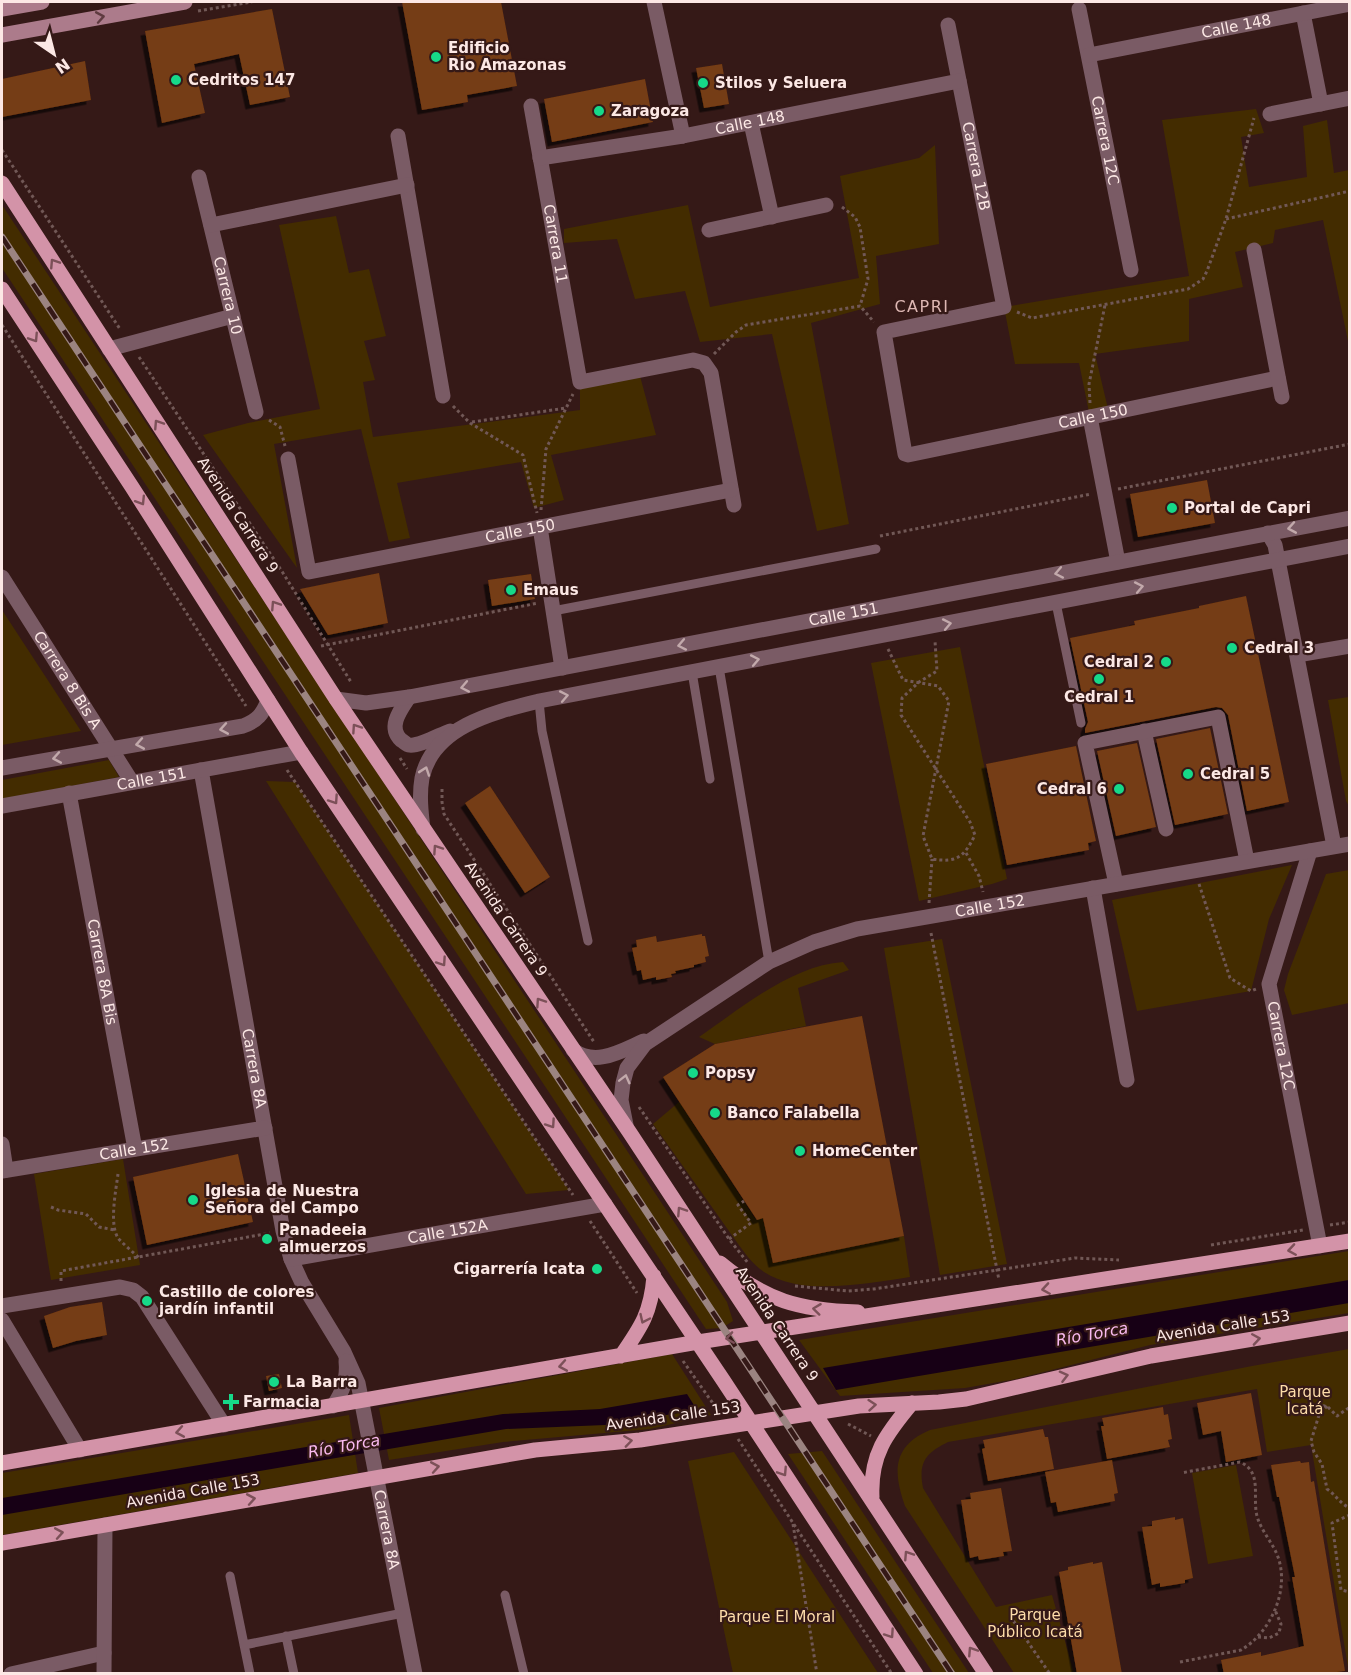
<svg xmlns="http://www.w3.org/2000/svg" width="1351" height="1675" font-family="'DejaVu Sans',sans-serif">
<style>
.green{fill:#432c00}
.water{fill:#170015}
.building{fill:#753c13;filter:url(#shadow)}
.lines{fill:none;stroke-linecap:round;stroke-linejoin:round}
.path{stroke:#715856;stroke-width:3;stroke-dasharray:3 3;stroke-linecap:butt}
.service{stroke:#7a5b65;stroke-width:9}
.minor{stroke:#7a5b65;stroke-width:15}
.tertiary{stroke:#7a5b65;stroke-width:15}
.secondary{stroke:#ac7b8b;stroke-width:15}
.primary{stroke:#d393a8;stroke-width:15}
.rail-casing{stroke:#9b8481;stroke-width:7}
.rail{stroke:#351917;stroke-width:4.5;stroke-dasharray:14;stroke-linecap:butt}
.oneway{stroke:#5f3b40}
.oneway2{stroke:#7c5058}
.oneway3{stroke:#c2a9ab}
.poi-dot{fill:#16d989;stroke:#351917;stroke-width:2}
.labels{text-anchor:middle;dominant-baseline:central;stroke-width:4.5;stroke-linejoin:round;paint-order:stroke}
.street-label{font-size:15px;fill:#fce8e5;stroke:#351917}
.poi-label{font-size:15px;font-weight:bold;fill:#fce8e5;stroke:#351917;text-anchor:start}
.park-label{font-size:15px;fill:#fddca9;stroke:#351917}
.neighbourhood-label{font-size:16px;letter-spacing:1.5px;fill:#ddb7b3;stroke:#351917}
.water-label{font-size:16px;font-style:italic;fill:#fabaf0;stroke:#351917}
</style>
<defs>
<filter id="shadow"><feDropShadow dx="-4.5" dy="4.5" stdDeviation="0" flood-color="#0009"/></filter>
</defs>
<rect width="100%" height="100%" fill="#351917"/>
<path class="green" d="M1256,109l8,24 -23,4 8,50 58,-10 -4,-51 24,-6 7,53 15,-3v176l-26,-126 -48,10 -2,13 -38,9 8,35 -54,12v42l-94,13 14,59 -19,4 -11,-54 -64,1 -11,-57 185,-31 -27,-156z
M935,145l4,99 -63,12 4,48 -69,19 38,201 -32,7 -45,-197 -72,8 -15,-51 -50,8 -18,-60 -53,4v-14l124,-24 22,102 149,-29 -19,-102 79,-18z
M2,205l725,1097 6,19 -11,7 -16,1 -704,-1061z
M336,216l13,57 20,-4 17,67 -22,5 11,39 -12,2 10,55 207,-27v-22l60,-12 16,59 -105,20 13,45 -30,8 -13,-46 -124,21 13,55 -21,4 -28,-113 -87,15 23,124 -94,-133 45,-12 72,-14 -41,-184z
M2,610l79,121 -79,14z
M960,647l47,232 -15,5 -73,17 -48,-238z
M1349,697h1l-1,109 -3,-5 -18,-101z
M109,760l10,17 -117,22v-19z
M266,781l29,1 274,408 -43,4z
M1292,865l-23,54 -18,72 -114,20 -25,-111z
M1349,870v133l-57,12 -8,-25 4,-16 38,-100z
M942,939l65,325 -67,11 -56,-327z
M843,962l6,8 -51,18 8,38 -91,18 -16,-7c41,-28 93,-72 144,-75z
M679,1102l77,118 7,-2 10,45 131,-27 6,41c-42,6 -108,20 -146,-5 -12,-8 -20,-20 -28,-31l-83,-117z
M123,1159l17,106 -89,15 -17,-106z
M1349,1251v62l-199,32 -134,34 -51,9 -125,8 -41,-56z
M1349,1349v324l-38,-228 -44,7 -10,-63 -309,53c-22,11 -30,20 -25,46l73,119 56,-12 22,78h-60l-109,-167c-12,-34 -13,-60 25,-76l322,-64z
M672,1354l39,61 -61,14 -147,13 -114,18 -10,-52z
M349,1415l9,58 -356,62v-62z
M822,1451l147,222h-36l-145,-219z
M734,1452l144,221h-145l-45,-212z
M1236,1465l17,91 -45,8 -16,-91z"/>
<path class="water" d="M1349,1280v23l-513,87 -13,-22z
M687,1394l10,16 -92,15 -99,4 -504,86v-17l501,-84 97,-5z"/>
<path class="building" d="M402,2h99l16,84 -50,9 1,7 -46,8z
M272,9l18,88 -40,8 -11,-51 -45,10 11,49 -43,10 -17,-92z
M85,61l6,39 -89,17v-38z
M722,64l7,40 -25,4 -8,-40z
M645,79l8,43 -101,20 -8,-43z
M1207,480l8,43 -77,14 -8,-43z
M379,573l9,50 -60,12 -28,-46z
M531,574l4,25 -43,7 -4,-26z
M1246,596l43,206 -42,9 -19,-96 -6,-7 -6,-1 -131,26v-4l3,-7 -18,-84 65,-13 -1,-4 65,-13v-2z
M1210,728l18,86 -53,11 -19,-86z
M1137,743l19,84 -40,9 -19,-85z
M1076,746l20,95 -8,2 1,7 -82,15 -21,-101z
M490,786l60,91 -25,16 -60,-90z
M702,934v2h3l4,20 -4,1 1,5 -12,3v2l-19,4 1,2 -5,1 1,3 -16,3v-3l-13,3 -2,-10 -4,1 -5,-23 5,-1 -1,-7 20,-4 1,6z
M862,1016l42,220 -131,27 -10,-45 -6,2 -94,-143 52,-33z
M238,1154l15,68 -106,23 -14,-68z
M102,1302l5,33 -31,6 -23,7 -9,-32 26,-9z
M279,1374l3,14 -13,3 -3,-15z
M1251,1393l11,62 -36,7 -5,-31 -18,4 -6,-32z
M1163,1407l1,8 4,-1 4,25 -4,1 2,7 -63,12 -6,-33h3l-2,-8z
M1043,1429l2,8h3l6,32 -66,12 -6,-32 3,-1 -2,-8z
M1112,1460l6,33 -4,1 1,7 -57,11 -2,-10 -5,1 -6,-31z
M1300,1461l1,2 8,-1 2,20 3,-1 31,190 -8,1v2h-113l-3,-14 40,-8v4l43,-10 -12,-69h3l-16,-80h-2l-6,-32z
M1001,1488l11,63 -9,1 1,4 -25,4 -1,-4 -8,2 -9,-58 10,-1 -1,-6z
M1175,1517v3l8,-2 10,60 -8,2v3l-25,4v-4l-8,2 -10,-58 10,-1v-5z
M1093,1562v2l9,-2 20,112h-45l-18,-102 9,-2v-3z"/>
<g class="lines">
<path class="path" d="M198,11l54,-9
M2,150l118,179
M842,207l13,10 5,10 8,52 -8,27
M1226,219l124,-28
M1017,312l15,6 156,-29 15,-10 4,-8 19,-52 28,-101
M2,325l244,381
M714,354l22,-22 10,-7 114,-19 14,16
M139,357l144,216 68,109
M1090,403l-1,-19 16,-79
M453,406l17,17 53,32 14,58
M269,420l11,7 5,19
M472,422l94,-14
M1118,489l232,-45
M541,510l5,-61 27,-55
M880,536l211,-42
M321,646l217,-43
M888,649l15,31 35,6 11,15 -26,135 9,23c25,4 32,-2 43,-24l-5,-13 -69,-107 1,-17 17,-16 18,-11 -2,-30
M400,758l7,11
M287,770l286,425
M442,789v13l2,12 150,228
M966,853l13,23 4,16
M1199,884l31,94 21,13 5,-2
M929,903l3,-44
M931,933l68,347
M639,1107l90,132 19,24
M118,1174c-2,16 -9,50 0,64 3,4 16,15 21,20
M51,1207l7,3 28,4 13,13 16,3
M590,1221l47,72
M1330,1225l20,-3
M729,1239l22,-16 -13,-18 6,-4
M1211,1245l92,-15
M61,1281v-10l209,-38
M795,1286l53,5 26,-2 201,-31 44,2
M683,1361l36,51
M1327,1406l-8,9 -18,-10 26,1 10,10 13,-9
M1319,1415l-8,26 3,11 8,12 5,25c9,6 13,15 23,19
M848,1424l23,12
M738,1439l154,235
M1350,1515l-18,8 9,67 9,2
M793,1524l24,150
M1010,1616l40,58
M1258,1637l11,1 10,-5 2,-9 -6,-14
M1180,1662l61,-12c29,-17 49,-59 37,-93 -5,-14 -17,-26 -21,-41 -5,-19 6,-44 -17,-54l-59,11"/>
<path class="service" d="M1056,603l25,120
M553,611l323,-62
M719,667l50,295
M692,672l18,107
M539,701l3,30 46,210
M230,1576l20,98
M505,1595l19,79
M286,1636l8,38
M244,1645l159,-32"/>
<g class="minor">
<path d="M654,2l29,134"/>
<path id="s1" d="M1079,9l52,261"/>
<path d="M1303,13l18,91"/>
<path id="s2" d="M948,25l56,282 -120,25 21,122 3,1 370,-77"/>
<path id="s3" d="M1089,55l261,-51"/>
<path id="s4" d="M531,106l49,276 113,-22 11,3 7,10 23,132"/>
<path d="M1270,114l80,-16"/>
<path d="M751,123l21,94"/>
<path d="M398,136l45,260"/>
<path id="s5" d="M540,158l143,-22 276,-55"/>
<path id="s6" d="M199,177l57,235"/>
<path d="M211,225l196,-40"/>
<path d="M709,230l117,-25"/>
<path d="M1254,250l28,147"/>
<path d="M109,349l124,-33"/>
<path d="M1090,417l28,145"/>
<path id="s7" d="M288,459l21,113 422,-82"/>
<path d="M540,527l22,141"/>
<path d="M1268,533l7,12 59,301"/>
<path id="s8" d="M2,577l130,205"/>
<path d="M1297,655l53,-9"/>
<path d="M1144,731l22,98"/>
<path d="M2,768l241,-42c14,-5 20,-12 25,-26"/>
<path id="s9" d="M201,770l82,461 8,28 11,24 42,69 14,31 57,291"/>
<path id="s10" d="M69,793l66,356"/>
<path id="s11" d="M2,806l299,-54"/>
<path id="s12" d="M1310,851l-41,133 51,262"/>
<path d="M1116,884l-31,-141 133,-26 29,144"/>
<path d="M1093,888l34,192"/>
<path d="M573,1050c23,17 48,1 71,-9"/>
<path id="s13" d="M626,1125l-5,-25 2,-17 4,-15 18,-24 124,-82 45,-20 43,-13 493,-85"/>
<path d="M2,1144l4,26"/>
<path id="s14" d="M2,1171l263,-43"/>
<path id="s15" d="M291,1259l314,-55"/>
<path d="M2,1306l118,-19 13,3 9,7 82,128"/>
<path d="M2,1320l78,130"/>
<path d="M333,1406c10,-14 15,-28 13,-45"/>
<path d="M11,1674l93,-21"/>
<path d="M104,1674l1,-149"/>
</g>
<g class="tertiary">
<path d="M409,697c-8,12 -22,30 -8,43 2,1 6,5 8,5 9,2 32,-11 41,-14"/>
<path id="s16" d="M336,699l30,4 43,-6 941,-179"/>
<path d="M423,829c-2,-17 -4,-34 -1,-51 11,-52 73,-66 117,-77l811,-155"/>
</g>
<path class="secondary" d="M2,9l40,-7
M2,35l183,-33"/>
<path class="primary" d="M2,183l334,516 294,434 356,541
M2,289l130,198 169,265 422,628 193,294
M720,1263c46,38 79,47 138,49
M621,1356c20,-29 30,-43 33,-80
M2,1463l696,-121 652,-101
M872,1497c-2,-42 14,-63 40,-94
M2,1543l533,-93 105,-10 219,-34 80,-4 27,-3 185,-43 199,-33"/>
<g class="rail-casing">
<path id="rail" d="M2,237l950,1437"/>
</g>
<use href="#rail" class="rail"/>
</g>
<defs><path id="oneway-chevron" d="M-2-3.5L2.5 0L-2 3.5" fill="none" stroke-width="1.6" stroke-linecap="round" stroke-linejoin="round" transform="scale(1.5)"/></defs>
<use class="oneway" href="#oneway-chevron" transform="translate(100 17) rotate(-10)"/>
<g class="oneway2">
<use href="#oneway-chevron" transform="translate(54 263) rotate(-123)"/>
<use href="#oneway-chevron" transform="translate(34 338) rotate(57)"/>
<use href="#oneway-chevron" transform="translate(158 424) rotate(-123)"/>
<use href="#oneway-chevron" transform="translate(141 501) rotate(58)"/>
<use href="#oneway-chevron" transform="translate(275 605) rotate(-123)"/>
<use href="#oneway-chevron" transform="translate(356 728) rotate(-124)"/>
<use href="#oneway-chevron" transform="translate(334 800) rotate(56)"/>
<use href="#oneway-chevron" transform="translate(437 849) rotate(-124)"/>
<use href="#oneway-chevron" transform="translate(442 962) rotate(56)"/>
<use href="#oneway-chevron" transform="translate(540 1002) rotate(-124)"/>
<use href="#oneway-chevron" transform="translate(551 1124) rotate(56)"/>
<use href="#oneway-chevron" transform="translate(681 1211) rotate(-123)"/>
<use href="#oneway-chevron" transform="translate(1292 1250) rotate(171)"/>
<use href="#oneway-chevron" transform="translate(1046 1289) rotate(171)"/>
<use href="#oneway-chevron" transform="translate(817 1309) rotate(-173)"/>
<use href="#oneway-chevron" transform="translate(644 1319) rotate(115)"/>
<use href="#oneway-chevron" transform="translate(730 1338) rotate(171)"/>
<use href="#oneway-chevron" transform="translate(1256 1339) rotate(-9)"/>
<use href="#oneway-chevron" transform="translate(563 1366) rotate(170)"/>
<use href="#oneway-chevron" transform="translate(1064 1376) rotate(-14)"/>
<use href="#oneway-chevron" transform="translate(872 1405) rotate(-5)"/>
<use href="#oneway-chevron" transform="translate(180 1432) rotate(170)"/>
<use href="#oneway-chevron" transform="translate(628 1441) rotate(-8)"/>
<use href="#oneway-chevron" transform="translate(435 1467) rotate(-10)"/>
<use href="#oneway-chevron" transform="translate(783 1472) rotate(57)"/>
<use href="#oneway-chevron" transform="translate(251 1499) rotate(-10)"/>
<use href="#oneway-chevron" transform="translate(59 1533) rotate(-10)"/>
<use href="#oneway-chevron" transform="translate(908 1555) rotate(-123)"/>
<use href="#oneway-chevron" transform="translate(890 1634) rotate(56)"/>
<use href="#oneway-chevron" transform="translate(972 1651) rotate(-123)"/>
</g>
<g class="oneway3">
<use href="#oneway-chevron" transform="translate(1292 528) rotate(170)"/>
<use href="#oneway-chevron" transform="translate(1059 573) rotate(169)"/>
<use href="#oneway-chevron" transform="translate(1139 587) rotate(-11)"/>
<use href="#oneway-chevron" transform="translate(947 624) rotate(-11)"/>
<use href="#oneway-chevron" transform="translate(682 645) rotate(169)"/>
<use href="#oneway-chevron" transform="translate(755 660) rotate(-11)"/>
<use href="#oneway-chevron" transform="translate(465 687) rotate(169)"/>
<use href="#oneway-chevron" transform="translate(564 696) rotate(-11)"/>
<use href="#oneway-chevron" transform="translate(224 729) rotate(170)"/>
<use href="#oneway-chevron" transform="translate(140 744) rotate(170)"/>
<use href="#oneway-chevron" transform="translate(57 758) rotate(170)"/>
<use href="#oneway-chevron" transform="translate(425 771) rotate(-71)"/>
<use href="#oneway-chevron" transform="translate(625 1079) rotate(-76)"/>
</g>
<g class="poi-dot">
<circle cx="436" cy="57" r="6"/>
<circle cx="176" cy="80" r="6"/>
<circle cx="703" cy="83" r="6"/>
<circle cx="599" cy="111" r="6"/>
<circle cx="1172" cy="508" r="6"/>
<circle cx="511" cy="590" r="6"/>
<circle cx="1232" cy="648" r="6"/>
<circle cx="1166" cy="662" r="6"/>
<circle cx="1099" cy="679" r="6"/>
<circle cx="1188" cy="774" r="6"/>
<circle cx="1119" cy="789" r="6"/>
<circle cx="693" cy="1073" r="6"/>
<circle cx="715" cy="1113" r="6"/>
<circle cx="800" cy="1151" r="6"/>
<circle cx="193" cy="1200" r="6"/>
<circle cx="267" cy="1239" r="6"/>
<circle cx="597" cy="1269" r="6"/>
<circle cx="147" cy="1301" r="6"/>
<circle cx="274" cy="1382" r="6"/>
<path d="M228 1393h6v6h6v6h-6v6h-6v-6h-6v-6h6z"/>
</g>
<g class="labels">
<g class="street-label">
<text stroke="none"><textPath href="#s3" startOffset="150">Calle 148</textPath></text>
<text stroke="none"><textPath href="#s5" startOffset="213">Calle 148</textPath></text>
<text stroke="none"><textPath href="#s1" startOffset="134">Carrera 12C</textPath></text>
<text stroke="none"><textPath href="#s2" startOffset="144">Carrera 12B</textPath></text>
<text stroke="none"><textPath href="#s4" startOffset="140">Carrera 11</textPath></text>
<text stroke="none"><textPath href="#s6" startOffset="122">Carrera 10</textPath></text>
<text stroke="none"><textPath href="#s2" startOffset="726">Calle 150</textPath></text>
<text transform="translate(238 515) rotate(57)">Avenida Carrera 9</text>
<text stroke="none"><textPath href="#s7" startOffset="330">Calle 150</textPath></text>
<text stroke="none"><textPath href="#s16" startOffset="516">Calle 151</textPath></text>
<text stroke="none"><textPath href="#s8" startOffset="122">Carrera 8 Bis A</textPath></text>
<text stroke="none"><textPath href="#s11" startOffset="152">Calle 151</textPath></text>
<text stroke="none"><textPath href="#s13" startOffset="466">Calle 152</textPath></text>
<text transform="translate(506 919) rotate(56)">Avenida Carrera 9</text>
<text stroke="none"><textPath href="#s10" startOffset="182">Carrera 8A Bis</textPath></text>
<text stroke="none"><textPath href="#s12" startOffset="202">Carrera 12C</textPath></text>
<text stroke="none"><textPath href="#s9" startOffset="303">Carrera 8A</textPath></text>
<text stroke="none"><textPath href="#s14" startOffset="134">Calle 152</textPath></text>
<text stroke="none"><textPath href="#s15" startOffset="159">Calle 152A</textPath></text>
<text transform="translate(777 1324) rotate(56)">Avenida Carrera 9</text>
<text transform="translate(1223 1326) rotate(-9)">Avenida Calle 153</text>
<text transform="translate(673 1416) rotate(-8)">Avenida Calle 153</text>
<text transform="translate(193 1491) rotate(-10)">Avenida Calle 153</text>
<text stroke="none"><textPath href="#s9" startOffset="788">Carrera 8A</textPath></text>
</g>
<g class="poi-label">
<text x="448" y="48">Edificio<tspan x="448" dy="17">Rio Amazonas</tspan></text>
<text x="188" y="80">Cedritos 147</text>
<text x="715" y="83">Stilos y Seluera</text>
<text x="611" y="111">Zaragoza</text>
<text x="1184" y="508">Portal de Capri</text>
<text x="523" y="590">Emaus</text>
<text x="1244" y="648">Cedral 3</text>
<text x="1154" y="662" text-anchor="end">Cedral 2</text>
<text x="1099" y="697" text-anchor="middle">Cedral 1</text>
<text x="1200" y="774">Cedral 5</text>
<text x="1107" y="789" text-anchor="end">Cedral 6</text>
<text x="705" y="1073">Popsy</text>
<text x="727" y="1113">Banco Falabella</text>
<text x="812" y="1151">HomeCenter</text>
<text x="205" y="1191">Iglesia de Nuestra<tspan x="205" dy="17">Señora del Campo</tspan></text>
<text x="279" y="1230">Panadeeia<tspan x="279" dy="17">almuerzos</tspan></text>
<text x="585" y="1269" text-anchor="end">Cigarrería Icata</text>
<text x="159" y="1292">Castillo de colores<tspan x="159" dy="17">jardín infantil</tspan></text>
<text x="286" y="1382">La Barra</text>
<text x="243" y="1402">Farmacia</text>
</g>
<g class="park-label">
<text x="1305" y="1392">Parque<tspan x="1305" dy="17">Icatá</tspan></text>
<text x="1035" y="1615">Parque<tspan x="1035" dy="17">Público Icatá</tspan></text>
<text x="777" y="1617">Parque El Moral</text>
</g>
<g class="neighbourhood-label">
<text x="922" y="306">CAPRI</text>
</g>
<g class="water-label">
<text transform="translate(1092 1334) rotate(-10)">Río Torca</text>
<text transform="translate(344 1446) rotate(-10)">Río Torca</text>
</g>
</g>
<rect width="1351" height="1675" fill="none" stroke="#fce8e5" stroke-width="6"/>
<g transform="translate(54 54) rotate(145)" stroke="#351917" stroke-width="4.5" paint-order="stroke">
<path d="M0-4.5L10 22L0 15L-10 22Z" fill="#fce8e5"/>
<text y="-9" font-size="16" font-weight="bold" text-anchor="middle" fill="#fce8e5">N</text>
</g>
</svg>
